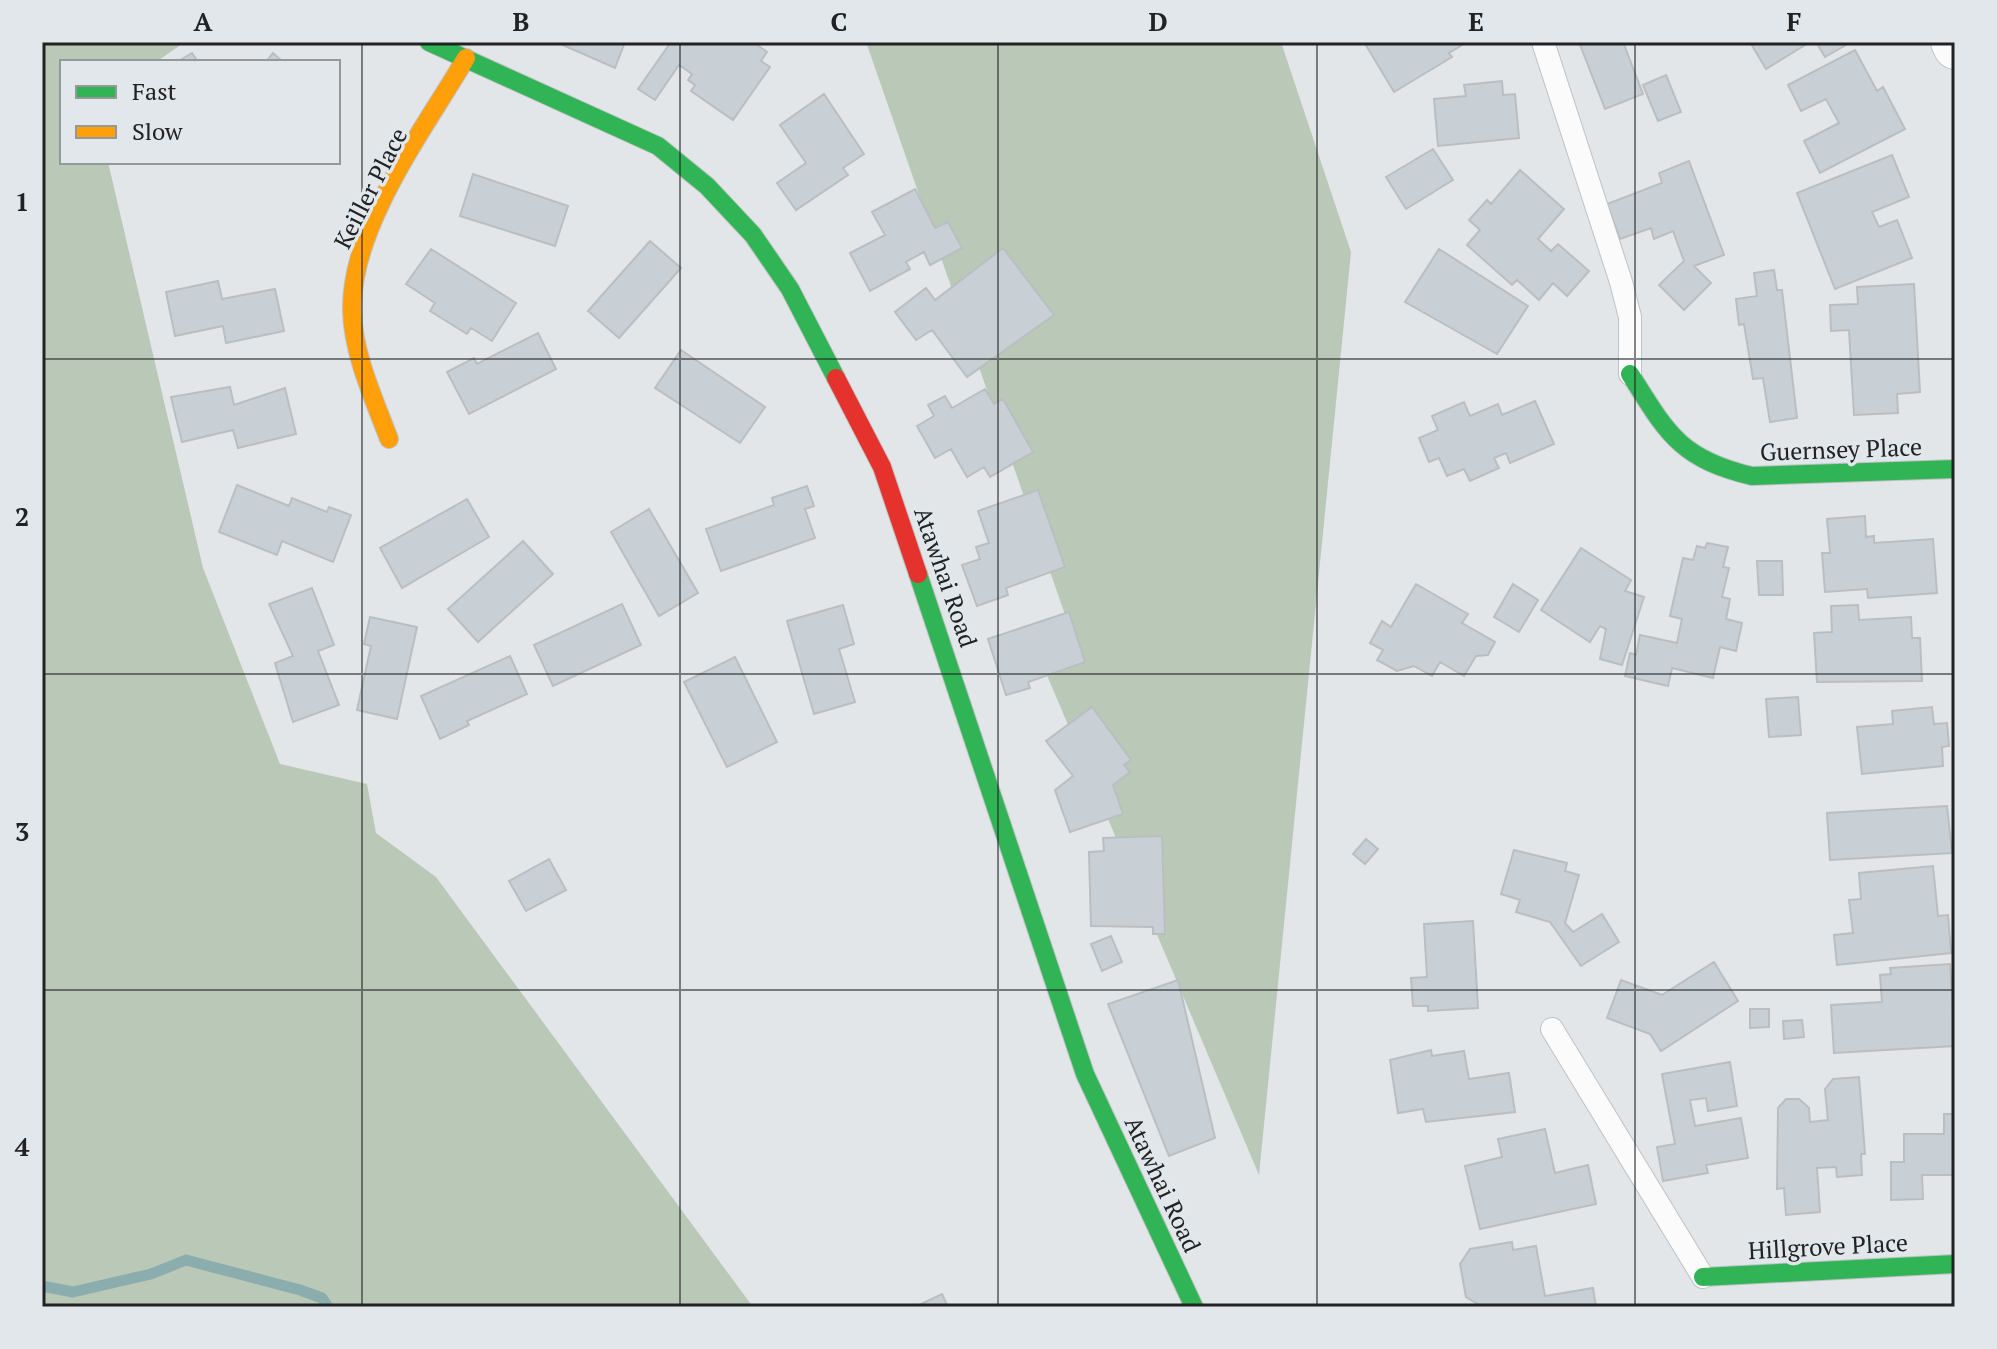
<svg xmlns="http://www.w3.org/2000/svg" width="1997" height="1349" font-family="'PT Serif',serif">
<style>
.forest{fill:#bac8b8}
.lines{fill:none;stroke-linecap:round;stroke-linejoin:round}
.stream{stroke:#8cadae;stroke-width:11}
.building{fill:#c8d0d6;stroke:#bbbec0;stroke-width:2}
.lane-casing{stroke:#bfc2c4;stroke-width:24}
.street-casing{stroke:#bfc2c4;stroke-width:44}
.fast-casing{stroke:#bfc2c4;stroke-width:20}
.slow-casing{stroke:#bfc2c4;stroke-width:20}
.jam-casing{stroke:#bfc2c4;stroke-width:20}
.lane{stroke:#fbfbfc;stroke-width:22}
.street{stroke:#fbfbfc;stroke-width:42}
.fast{stroke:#30b455;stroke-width:18}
.slow{stroke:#ff9f0a;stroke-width:18}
.jam{stroke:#e5322d;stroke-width:18}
.grid{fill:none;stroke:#202223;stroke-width:2;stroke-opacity:0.55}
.labels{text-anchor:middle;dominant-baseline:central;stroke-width:7;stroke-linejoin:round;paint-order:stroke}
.street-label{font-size:24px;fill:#202223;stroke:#e1e7eb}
.neatline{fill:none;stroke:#202223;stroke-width:3}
.grid-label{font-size:26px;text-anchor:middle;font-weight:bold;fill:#202223}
</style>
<rect width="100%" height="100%" fill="#e3e6e9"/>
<path class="forest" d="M42,42h143l-29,20h-94v100h46l95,406 77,196 87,20 9,49 60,44 317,430h-711z
M866,42h415l70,210 -92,923 -224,-528 35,-18z"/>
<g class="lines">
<path class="stream" d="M42,1286l31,6 78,-18 35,-14 114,30 22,8 6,9"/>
</g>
<path class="building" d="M556,42h69l-10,26z
M671,42h82l14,10 -6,9 9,6 -37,53 -42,-29 4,-6 -7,-5 4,-6 -13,-9 -24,35 -17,-11z
M1364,42h103l-18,11 3,4 -58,35z
M1579,42h44l20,52 -38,15z
M1750,42h60l-44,27z
M1816,42h35l-26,15z
M1855,50l22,41 6,-4 22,42 -85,44 -16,-32 35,-18 -13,-24 -25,12 -13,-26z
M192,53l6,9h-21z
M273,53l10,9h-17z
M1666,75l15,37 -23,9 -15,-36z
M1502,81l1,14 12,-1 4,44 -81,8 -4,-47 32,-3 -2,-11z
M824,94l40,60 -21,14 5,7 -52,35 -19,-27 29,-20 -26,-38z
M1433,149l20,31 -47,29 -20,-32z
M1892,155l17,42 -37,15 7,15 18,-7 15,38 -77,31 -38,-96z
M1689,161l35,94 -30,11 17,17 -27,27 -25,-25 25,-24 -11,-30 -19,8 -3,-11 -31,11 -13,-35 55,-21 -3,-10z
M1520,170l44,39 -26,30 13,12 7,-7 31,27 -22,25 -14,-13 -14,17 -22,-20 -5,5 -45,-40 13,-15 -11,-10 18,-20 4,4z
M473,174l95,32 -13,40 -95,-30z
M915,189l20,39 13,-6 14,26 -32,17 -6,-13 -18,10 4,7 -40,22 -20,-38 35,-18 -13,-23z
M650,241l31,27 -62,70 -31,-27z
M1003,248l51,67 -87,62 -35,-47 -16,10 -21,-28 31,-24 9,12z
M431,249l85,54 -24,38 -21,-13 -4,6 -37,-23 5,-8 -29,-19z
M1439,249l89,57 -31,48 -92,-52z
M1774,270l3,20h5l15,128 -27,4 -7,-44 -10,1 -9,-55 -5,1 -3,-26 21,-3 -3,-23z
M218,281l4,18 53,-10 9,42 -58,12 -3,-17 -48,10 -9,-44z
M1914,284l6,108 -23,2 1,19 -44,2 -5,-85 -18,1 -1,-26 28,-1 -1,-17z
M538,333l18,36 -87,45 -22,-42 27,-14 3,6z
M681,350l84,57 -25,36 -85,-55z
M230,387l4,18 51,-17 11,46 -58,14 -5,-18 -51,12 -11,-45z
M985,389l9,15 9,-5 30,53 -43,25 -6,-10 -17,10 -16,-28 -16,9 -18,-32 17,-10 -6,-11 17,-9 7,12z
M1535,401l19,43 -44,19 -4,-10 -12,5 5,10 -29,13 -6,-12 -17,7 -8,-18 -10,4 -10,-24 19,-8 -6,-14 32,-14 6,14 28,-12 4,11z
M237,485l52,21 3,-8 35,14 2,-5 22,8 -18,47 -51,-21 -5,14 -58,-23z
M807,486l7,20 -9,3 10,29 -94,33 -15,-42 68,-24 -2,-7z
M1038,490l27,77 -59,21 2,7 -31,11 -15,-41 18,-6 -4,-12 13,-4 -11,-32z
M467,499l22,38 -87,51 -22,-40z
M649,509l49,84 -39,23 -48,-84z
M1865,516l1,21 8,-1v7l59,-4 4,54 -69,5 -1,-9 -42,3 -3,-39h8l-3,-34z
M523,541l30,33 -75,68 -30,-33z
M1707,543l21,4 -5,20 6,1 -7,29 8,2 -4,20 16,4 -6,28 -16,-4 -7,31 -41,-10 -4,18 -43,-10 5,-23 6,2 4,-20 37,8 5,-24 -12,-3 13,-58 10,2 4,-14 8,2z
M1581,548l50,32 -6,11 19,6 -22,68 -22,-6 6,-30 -6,-3 -10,16 -49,-32z
M1757,561h25l1,34h-24z
M1416,584l52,30 -6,9 33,19 -7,13 -12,1 -12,20 -24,-14 -8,14 -18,-10 -17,5 -20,-11 6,-10 -13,-7 12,-22 9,6z
M1513,584l25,16 -19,32 -25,-15z
M312,588l22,57 -16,6 21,54 -46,17 -18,-59 18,-7 -24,-52z
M622,604l19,41 -88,41 -19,-41z
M843,605l11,39 -15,5 16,53 -41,12 -27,-93z
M1858,605l1,15 52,-3 1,21h8l2,43 -105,1 -3,-49 18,-1 -1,-26z
M1069,612l16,50 -57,20 2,6 -24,7 -18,-56z
M370,617l47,10 -20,92 -40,-9 14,-64 -7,-2z
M510,656l17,38 -60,27 2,4 -29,14 -19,-43z
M735,657l42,85 -50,25 -43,-85z
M1798,697l3,38 -32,2 -3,-38z
M1092,707l39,53 -7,5 6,7 -17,13 10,29 -53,18 -15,-42 18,-14 -27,-35z
M1932,707l2,17 13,-1 2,23 -7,1 1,19 -81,8 -5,-47 36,-3 -1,-13z
M1947,806l5,47 -122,7 -3,-47z
M1162,836l3,98h-12v-7l-62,-1 -2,-74 15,-1 -1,-13z
M1366,839l12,10 -13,15 -12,-10z
M1514,850l53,13 -2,8 14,4 -14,48 8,9 29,-18 17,28 -38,24 -31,-44 -34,-10 4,-12 -19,-6z
M549,859l17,31 -40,21 -17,-30z
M1933,866l5,50 10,-1 3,38 -114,12 -3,-30 19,-2 -4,-33 12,-1 -2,-26z
M1473,921l5,87 -50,3v-5h-15l-2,-28 16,-1 -3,-53z
M1111,936l11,26 -20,9 -11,-27z
M1714,962l24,39 -77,50 -11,-17 -43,-16 14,-38 41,15z
M1950,964l5,82 -121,7 -3,-48 51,-3 -2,-27 11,-1 -1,-6z
M1178,980l37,158 -46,18 -61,-152z
M1750,1009h19v18l-19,1z
M1802,1020l2,17 -20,2 -1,-18z
M1431,1050l1,6 32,-5 5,28 40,-6 6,39 -89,10 -3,-13 -25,4 -8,-53z
M1730,1062l7,44 -29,5 -2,-13 -16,2 5,26 46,-8 7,40 -42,7 2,8 -45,8 -6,-34 18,-3 -13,-70z
M1859,1077l6,77h-4l1,21 -25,2 -1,-10 -19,1 3,44 -34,3 -2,-27 -7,1 1,-81 8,-9h13l10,9 1,14 18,-2 -3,-31 8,-10z
M1944,1114h11v61h-33l1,24 -32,1v-38h13v-28h40z
M1545,1129l10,44 33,-8 8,39 -116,25 -15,-63 37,-9 -4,-18z
M1512,1242l1,8 23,-4 9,50 48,-8 3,19h-113l-17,-10 -6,-33 10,-15z
M942,1294l6,13h-33z"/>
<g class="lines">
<g class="lane-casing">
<path id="lane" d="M1543,42l78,240 9,35v57
M1552,1029l151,248"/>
</g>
<g class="street-casing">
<path id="street" d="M1952,42l3,6"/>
</g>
<g class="fast-casing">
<path id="fast" d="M429,42l229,104 49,40 46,49 37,54 46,89
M1630,374c37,59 50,85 122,102l203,-7
M918,574l167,500 109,233
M1703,1277l252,-13"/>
</g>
<g class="slow-casing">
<path id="slow" d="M389,439c-15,-40 -36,-85 -37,-128 -2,-84 73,-183 114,-253"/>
</g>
<g class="jam-casing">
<path id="jam" d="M836,378l46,89 36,107"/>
</g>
<use href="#lane" class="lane"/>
<use href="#street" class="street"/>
<use href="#fast" class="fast"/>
<use href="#slow" class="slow"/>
<use href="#jam" class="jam"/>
</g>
<path class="grid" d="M362,42v1265M680,42v1265M998,42v1265M1317,42v1265M1635,42v1265M42,359h1913M42,674h1913M42,990h1913"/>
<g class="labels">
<g class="street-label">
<text transform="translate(370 188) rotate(-63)">Keiller Place</text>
<text transform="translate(1841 449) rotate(-2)">Guernsey Place</text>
<text transform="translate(946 577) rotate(71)">Atawhai Road</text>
<text transform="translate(1163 1184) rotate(65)">Atawhai Road</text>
<text transform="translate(1828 1246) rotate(-3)">Hillgrove Place</text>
</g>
</g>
<rect width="1997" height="1349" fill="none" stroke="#e1e7eb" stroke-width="88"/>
<rect x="60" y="60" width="280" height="104" fill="#e1e7eb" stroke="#94989b" stroke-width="2"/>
<rect x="76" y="86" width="40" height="12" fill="#30b455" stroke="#94989b" stroke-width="2"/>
<text x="132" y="100" font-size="24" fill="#202223">Fast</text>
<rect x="76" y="126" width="40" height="12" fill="#ff9f0a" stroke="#94989b" stroke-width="2"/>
<text x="132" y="140" font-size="24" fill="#202223">Slow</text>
<rect x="44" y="44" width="1909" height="1261" class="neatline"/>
<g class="grid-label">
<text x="203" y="31">A</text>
<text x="521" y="31">B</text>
<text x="839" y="31">C</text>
<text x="1158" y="31">D</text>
<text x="1476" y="31">E</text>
<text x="1794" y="31">F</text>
<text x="22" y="211">1</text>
<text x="22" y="526">2</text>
<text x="22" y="841">3</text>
<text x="22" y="1156">4</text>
</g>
</svg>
